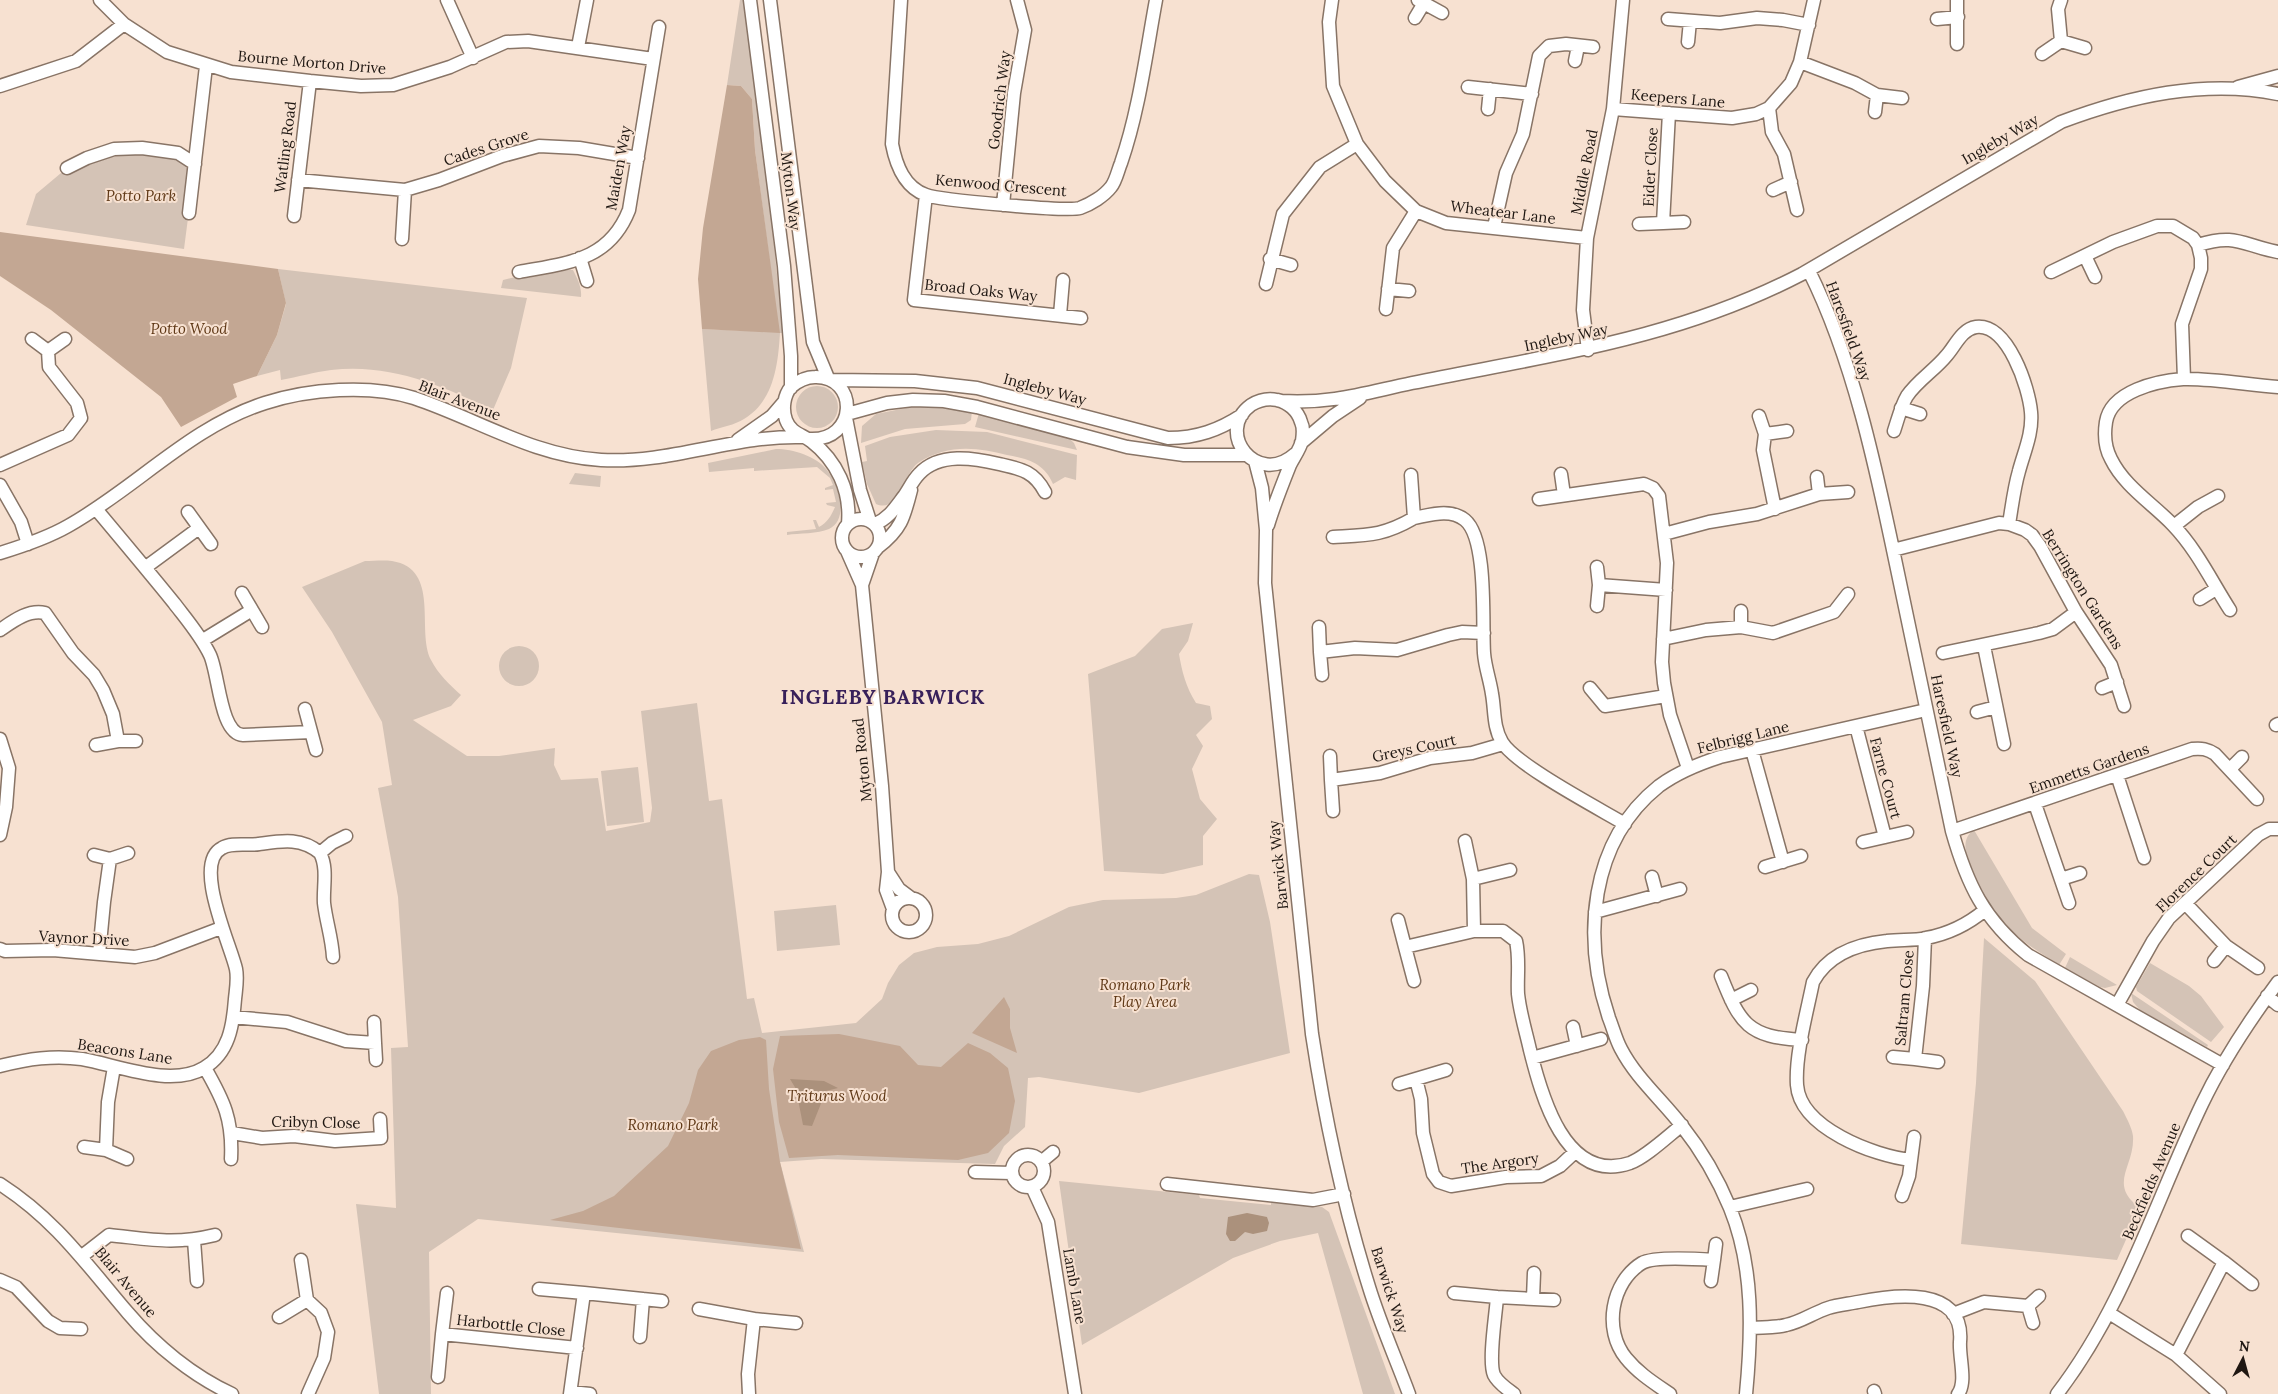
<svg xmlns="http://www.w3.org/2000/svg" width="2278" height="1394" font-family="Lora,serif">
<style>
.green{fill:#d4c3b6}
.forest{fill:#c3a793}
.water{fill:#ab917c}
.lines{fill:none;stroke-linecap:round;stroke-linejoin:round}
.minor-casing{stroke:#887466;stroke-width:15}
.minor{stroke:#fff;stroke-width:12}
.labels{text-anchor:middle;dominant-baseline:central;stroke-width:4;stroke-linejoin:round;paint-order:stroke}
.street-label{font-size:15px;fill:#1f1712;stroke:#f7e1d1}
.park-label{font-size:15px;font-style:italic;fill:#5f3816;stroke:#f7e1d1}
.district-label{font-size:20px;font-weight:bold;letter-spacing:1px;fill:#38205a;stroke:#f7e1d1}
</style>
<rect width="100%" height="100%" fill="#f7e1d1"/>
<path class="green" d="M740,0h3l22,157 18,176h-3c-2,32 -6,68 -36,86 -9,6 -23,8 -33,12l-9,-102 77,3 -24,-182 -3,-51 -11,-13 -14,-1z
M142,148l53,16 -11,85 -158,-24 10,-31 31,-26 20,-10z
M278,269l249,29 -16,70 -18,42c-52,-25 -104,-47 -162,-40 -17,2 -33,7 -50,10l-1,-10 -23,6 20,-41 9,-31z
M568,270h5c4,8 9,17 8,27l-80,-9 2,-8 21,-5 2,3z
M796 407a21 21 0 1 1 42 0a21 21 0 1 1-42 0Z
M916,406h23l33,5 -1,9 -6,4 -60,5 -44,14 1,-17 14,-12z
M979,413l89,24 6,6 3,7 -102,-23z
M936,430l51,2 90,23 -1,25 -11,-3 -12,7c-9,-21 -25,-25 -46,-29 -31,-8 -60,-11 -89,8 -15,11 -19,51 -42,41l-9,-20 -5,-22 5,-1 -2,-15 25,-9z
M776,449c17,0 40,7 51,21 11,14 23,49 2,59 -11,5 -30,4 -42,6v-3l29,-3 -3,-9h3l3,7c9,-5 12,-11 16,-20l-8,-2 -1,-2 10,-1 -3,-13 -8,1v-2l8,-3 -3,-7 -13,-11 -63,4v-3l-45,4 -1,-9z
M575,473l26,3 -1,11 -31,-3z
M365,561c8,0 18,-1 27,0 49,8 24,69 39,99 7,14 19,25 30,35l-10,11 -38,14 54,36h32l56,-8 -1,17 7,15 37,-2 8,53 44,-9 2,-14 -11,-97 56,-8 12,98 13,-2 25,200 7,-1 8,35 94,-10 26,-24 6,-16 11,-18 15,-12 23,-6 41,-3 31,-8 60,-29 34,-7 73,-2 20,-3 53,-21 10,1 11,47 20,131 -151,40 -100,-16 -11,1 -3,49 -21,19 -9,18 -174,-5 -41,3 24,90 -326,-33 -49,33 2,142h-52l-23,-190 40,4 -5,-160 17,-1 -10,-150 -20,-109 14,-3 -10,-63 -50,-90 -30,-45z
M1193,623l-5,18 -9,13c3,18 7,33 17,49l14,3 2,13 -16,16 7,11 -11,23 8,30 17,20 -14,17v29l-40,9 -59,-3 -16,-197 47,-18 27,-27z
M499 666a20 20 0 1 1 40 0a20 20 0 1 1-40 0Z
M638,767l6,55 -37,4 -6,-55z
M1974,830l58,98 34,26 -7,11c-17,-11 -35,-22 -50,-36 -15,-16 -63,-83 -35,-99z
M836,905l4,40 -63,6 -3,-40z
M1984,938l51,43 88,130c4,8 9,17 10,25 2,31 -26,48 7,72l-23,52 -156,-16 15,-161z
M2070,957l47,28 -12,3 -5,-1 -35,-19z
M2150,963l39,23 12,10 23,31 -13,15 -74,-51 -1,-4z
M2131,993l77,52 -1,2 -67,-37 -7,-8z
M1059,1181l140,14 1,3 71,7v-3l51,5 7,5 66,182h-32l-45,-161 -38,8 -47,17 -151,87z"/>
<path class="forest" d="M727,85l14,1 11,13 3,51 25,183 -78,-4 -4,-50 5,-51z
M0,232l278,37 8,34 -9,32 -20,41 -24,8 4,13 -56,30 -20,-30 -110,-87 -51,-34z
M1004,997l6,12v19l7,25 -45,-20z
M839,1034l61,12 18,19 23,2 27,-24 22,10 18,15 7,33 -6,32 -21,20 -30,7 -120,-5 -49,3 -10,-36 -6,-53 7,-33z
M760,1037l6,3 3,49 11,73 21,87 -251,-29 33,-9 31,-15 54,-50 21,-43 9,-33 13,-19 28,-11z"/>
<path class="water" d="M790,1079l34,2 14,7 -12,3 -14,35 -9,-1 -7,-36z
M1247,1213l20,4 2,6 -2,8 -14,3 -8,-2 -10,9h-5l-4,-7 2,-17z"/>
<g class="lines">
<g class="minor-casing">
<path id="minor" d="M100,0l24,24 43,28 64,20 79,9 51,5 32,-1 57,-18 56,-25 22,-1 125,18
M447,0l26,58
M750,0l34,266 7,90v32
M770,0l43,342 15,36
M901,0l-9,144c4,21 12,43 34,51 13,5 142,17 154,13 11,-4 24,-12 31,-21 5,-6 7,-17 10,-24 18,-52 25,-109 35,-163
M1332,0l-3,22 4,64 24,58 28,37 31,30 30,12 141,15
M1418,0l24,13
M1957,0v44
M1415,18l9,-15
M1668,19l52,4 37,-5 26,2 26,5
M1937,19l21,-2
M2061,41l24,7
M1688,42l2,-21
M578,47l9,-47
M2042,54l19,-13 -3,-32 3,-9
M1575,61l3,-15
M1800,62l55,21 22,12 25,3
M0,86l76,-25 48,-37
M1468,87l64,7
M2238,87l40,-11
M1769,108l3,24 12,22 13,56
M1488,109l2,-20
M1613,109l119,9 24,-4 13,-6 22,-25 9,-21 14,-62
M1875,112l2,-17
M1669,113l-6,110 21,-1
M67,168l20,-10 27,-9 28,-1 36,5 17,11
M298,180l107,10 34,-10 63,-24 37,-10 40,2 59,10
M1773,190l18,-8
M926,195l-12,105 167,18
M1003,205l11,-112 11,-63 -8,-30
M189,213l17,-147
M294,216l16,-135
M1639,224l24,-1
M1494,227l12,-54 17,-39 16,-78 10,-10 17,-2 27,3
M402,239l3,-49
M2198,245c38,-12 44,0 80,7
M2085,256l10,21
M580,258l7,23
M1270,259l21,6
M1809,271c44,88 67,197 87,293 19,89 37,178 56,267 15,53 32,89 76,124l195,110
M519,272c48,-9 90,-11 110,-62l30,-183
M2051,272l62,-30 44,-16h16l20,12 5,7 3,13v11l-19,55 2,55
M1266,284l17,-70 37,-47 37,-23
M1388,289l21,2
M1386,309l7,-61 23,-37
M1060,315l3,-35
M1588,350l-5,-40 4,-72 26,-129 10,-109
M48,351l17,-12
M832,380l83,1 62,7 191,50c29,0 51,-8 74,-23
M1281,401c51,3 83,-8 131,-18 137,-28 263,-43 390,-109l259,-152c69,-26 144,-43 217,-28
M1901,408l19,6
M847,414l40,-11 26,-3 31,1 33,6 150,40 57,8h63
M1759,416l6,18 -2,16 12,59
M846,418l14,72 10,31
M1894,431c4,-12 7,-25 13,-35 11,-16 28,-26 40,-41 8,-9 15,-26 29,-28 32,-4 53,61 55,85 2,21 -7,40 -12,59 -5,17 -7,35 -10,53
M1765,434l22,-3
M809,439c49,3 50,-63 6,-62 -9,0 -17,4 -24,10 -7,8 -9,22 -5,33 5,13 15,14 25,21 26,20 40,50 37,83
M738,440l34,-24 12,-14
M1301,443l32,-27 27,-18
M1255,461l7,27 4,42 -1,53 47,451c13,85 31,170 57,253 11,36 27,72 40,107
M0,465l68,-30 13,-17 -4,-15 -28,-36 -1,-16 -16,-12
M1561,474l3,21
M1411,475l3,43c16,-3 36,-10 51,2 23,19 17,104 19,133 1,14 6,27 8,41 3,16 1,33 10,48 14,23 96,66 123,82
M1817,477l2,17
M0,485l21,37 7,22
M1539,499l105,-15 9,4 6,8 8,67 -5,99 2,21 6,32 18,53
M96,509c26,31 52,62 78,94 13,17 27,33 36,52 9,19 10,79 33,80l68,-3
M188,512l23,32
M842 538a19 19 0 1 1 38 0a19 19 0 1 1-38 0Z
M875,524c14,-6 20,-16 29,-28 5,-7 9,-16 15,-22 20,-22 55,-16 80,-10 22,5 35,7 46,28
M1268,525c6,-20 14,-40 22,-60 4,-8 10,-16 12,-24 1,-7 2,-13 -1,-19 -3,-11 -13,-20 -24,-22 -9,-2 -18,0 -26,5 -37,27 6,83 44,49
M2174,526l24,-19 20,-11
M1664,534l45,-12 48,-8 62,-20 29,-2
M1333,537c35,-2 50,-1 81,-19
M877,548c24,-18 27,-30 34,-58
M1893,550l106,-27 10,1 16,6 7,5 8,11 36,66 35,53 13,41
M847,551l15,34 20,201 6,86 -2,18 7,19
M0,553c23,-7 47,-15 68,-27 68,-38 122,-99 197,-123 43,-14 105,-19 149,-5 63,21 119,58 187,62 69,4 133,-25 201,-23
M146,567l53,-39
M862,585l11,-32
M1599,585l67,5
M242,593l20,34
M2200,599l16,-10
M1597,606l2,-21 -2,-18
M2230,610c-18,-28 -33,-60 -57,-85 -20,-21 -49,-39 -62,-66 -6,-11 -7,-24 -5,-37 5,-31 51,-41 77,-43 29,-1 66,6 95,8
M1319,627l1,25
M1741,627v-16
M0,630c13,-9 29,-21 45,-17l28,40 21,22 9,15 10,24 5,27 -22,4
M1663,639l43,-9 35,-3 32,6 61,-21 14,-18
M203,640l49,-30
M1984,646l20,98
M1943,653l96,-20 14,-4 23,-17
M1322,675l-2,-23 35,-4 42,2 51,-15 14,-3 22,1
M1590,688l15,18 61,-10
M2102,688l15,-6
M305,709l11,41
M1977,712l19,-5
M2276,725l2,-1
M1856,726l29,111
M0,739l9,29 -3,39 -6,28
M118,741h18
M1752,750l31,112
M1330,756l1,24
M2230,769l12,-12
M2117,775l27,83
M2035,804l34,99
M1333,811l-2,-31 49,-7 50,-15 42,-5 31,-9
M1952,831l240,-82c10,-1 15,0 23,5l42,45
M1465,841l8,38 1,52h29l13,10c4,18 1,36 2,53 2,19 8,38 12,56 11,44 35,135 100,113 16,-6 38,-27 52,-38
M1863,842l44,-10
M320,853c8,15 3,34 4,50 2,18 8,35 9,54
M94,855l16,4 -6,43 -5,52
M110,859l18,-6
M1765,867l36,-11
M888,872l11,17 12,9
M1652,877l5,19
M1473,879l37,-9
M2061,879l19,-6
M892 915a17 17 0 1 1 34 0a17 17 0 1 1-34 0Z
M2185,903l41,43 32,22
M1595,912l85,-23
M1398,920l7,27
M0,949l5,2 48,-1 82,7 20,-4 66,-25
M2214,961l12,-15
M1721,976c19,48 27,61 81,64
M1414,981l-9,-34 69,-16
M2267,996l11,9
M1731,1000l20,-10
M2117,1005l36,-64 16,-23 89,-83 11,-6h9
M233,1017l54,5 59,19 29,2 -1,-21
M1573,1027l4,19
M375,1043l1,17
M1893,1057l22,2 8,-73 2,-48
M1532,1058l69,-19
M1915,1059l23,3
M0,1066c28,-7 53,-11 82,-7 35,6 89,29 122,9 25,-15 29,-42 31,-69 1,-10 3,-20 1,-30 -5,-23 -44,-106 -14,-121 10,-6 26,-2 37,-4 22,-3 42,-7 61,9l12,-10 14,-7
M205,1068c19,33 28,52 26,91
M1416,1079l5,20 2,34 10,41 6,8 12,4 55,-9 35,-1 19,-10 15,-14
M1399,1084l47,-14
M232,1133l30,5 32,-2 41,5 46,-3 -1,-19
M84,1147l22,3 2,-48 6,-35
M106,1150l21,9
M1012 1171a16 16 0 1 1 32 0a16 16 0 1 1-32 0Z
M1911,1160c-37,-4 -111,-32 -114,-75 -2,-30 10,-73 16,-103 15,-28 43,-38 74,-41 13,-2 26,0 39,-3 22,-4 41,-13 59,-28
M1041,1162l12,-10
M975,1172l36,1
M0,1184c56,36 86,80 128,129 28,33 65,63 104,81
M1167,1184l146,16 31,-6
M1032,1187l16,35 27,172
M1902,1196l7,-20 5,-39
M1730,1207l77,-18
M2188,1236l36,26
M194,1240l3,41
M82,1256l27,-21c40,4 65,10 106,0
M301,1260l6,40 14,13 7,19 -4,26 -16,36
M1714,1260l2,-16
M0,1280l16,7 32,34 12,7 21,1
M539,1289l45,4
M1454,1293l43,4
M1533,1298l1,-25
M2028,1306l11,-10
M699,1309l55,10 -6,55 1,20
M2109,1313l67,42 44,39
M1953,1314l31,-12 44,4 5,17
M279,1317l28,-17
M754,1319l42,4
M1751,1328c11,-1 24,0 35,-3 15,-3 27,-12 42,-17 9,-3 20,-4 30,-6 35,-7 107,-17 102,40 -1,16 7,40 -2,52
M442,1334l5,-41
M640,1337l3,-38
M2176,1355l48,-93 28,22
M438,1377l4,-43 135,14
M1874,1391l1,3
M571,1392l19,2
M570,1394l14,-101 78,8
M1514,1394c-7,-5 -16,-11 -20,-19 -6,-14 2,-61 3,-78l57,3
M1670,1394c-16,-11 -32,-21 -44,-36 -23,-28 -15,-76 16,-95 12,-7 57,-4 72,-3l-3,21
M1746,1394c6,-62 8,-127 -16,-186 -12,-29 -29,-58 -48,-82 -19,-25 -46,-48 -61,-77 -5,-9 -8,-21 -12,-31 -27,-80 -20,-176 50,-232 19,-14 39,-22 61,-29l206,-47
M2057,1394c67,-87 98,-192 145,-290 21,-44 47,-83 76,-122"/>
</g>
<use href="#minor" class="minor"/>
</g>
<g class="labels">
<g class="street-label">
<text transform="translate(312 62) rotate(5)">Bourne Morton Drive</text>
<text transform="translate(1678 98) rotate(5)">Keepers Lane</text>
<text transform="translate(999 100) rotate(-83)">Goodrich Way</text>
<text transform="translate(2000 139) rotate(-30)">Ingleby Way</text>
<text transform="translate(285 147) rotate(-83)">Watling Road</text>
<text transform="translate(486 147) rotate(-18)">Cades Grove</text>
<text transform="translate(1650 167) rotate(-87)">Eider Close</text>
<text transform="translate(618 168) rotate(-80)">Maiden Way</text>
<text transform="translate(1584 172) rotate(-79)">Middle Road</text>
<text transform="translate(1001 185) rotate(5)">Kenwood Crescent</text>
<text transform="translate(791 191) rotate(83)">Myton Way</text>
<text transform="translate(1503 212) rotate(7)">Wheatear Lane</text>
<text transform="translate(981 290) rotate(6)">Broad Oaks Way</text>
<text transform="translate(1849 331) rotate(70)">Haresfield Way</text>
<text transform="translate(1566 337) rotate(-12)">Ingleby Way</text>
<text transform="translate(1045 389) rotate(15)">Ingleby Way</text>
<text transform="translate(460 400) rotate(21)">Blair Avenue</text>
<text transform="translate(2083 589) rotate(58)">Berrington Gardens</text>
<text transform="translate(1947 726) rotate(78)">Haresfield Way</text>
<text transform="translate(1743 737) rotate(-14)">Felbrigg Lane</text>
<text transform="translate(1414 748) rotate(-12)">Greys Court</text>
<text transform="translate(862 760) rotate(-96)">Myton Road</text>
<text transform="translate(2089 768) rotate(-19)">Emmetts Gardens</text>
<text transform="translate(1886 778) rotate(75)">Farne Court</text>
<text transform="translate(1278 865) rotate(-96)">Barwick Way</text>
<text transform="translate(2196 873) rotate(-44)">Florence Court</text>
<text transform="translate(84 938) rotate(3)">Vaynor Drive</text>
<text transform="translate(1904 998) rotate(-85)">Saltram Close</text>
<text transform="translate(125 1051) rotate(9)">Beacons Lane</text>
<text transform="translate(316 1122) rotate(1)">Cribyn Close</text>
<text transform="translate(1500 1163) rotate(-8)">The Argory</text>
<text transform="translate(2151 1181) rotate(-67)">Beckfields Avenue</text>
<text transform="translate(126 1282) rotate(50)">Blair Avenue</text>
<text transform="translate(1075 1286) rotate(80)">Lamb Lane</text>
<text transform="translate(1390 1290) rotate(72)">Barwick Way</text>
<text transform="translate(511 1325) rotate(6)">Harbottle Close</text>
</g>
<g class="park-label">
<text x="141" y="195">Potto Park</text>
<text x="189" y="328">Potto Wood</text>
<text x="1145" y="984">Romano Park<tspan x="1145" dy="17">Play Area</tspan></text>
<text x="837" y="1095">Triturus Wood</text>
<text x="673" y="1124">Romano Park</text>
</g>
<g class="district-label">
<text x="883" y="696">INGLEBY BARWICK</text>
</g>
</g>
<g transform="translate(2243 1359) rotate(6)" stroke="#f7e1d1" stroke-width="4" paint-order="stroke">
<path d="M0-4L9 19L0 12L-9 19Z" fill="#1f1712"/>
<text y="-8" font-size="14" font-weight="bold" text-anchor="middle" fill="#1f1712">N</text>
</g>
</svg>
